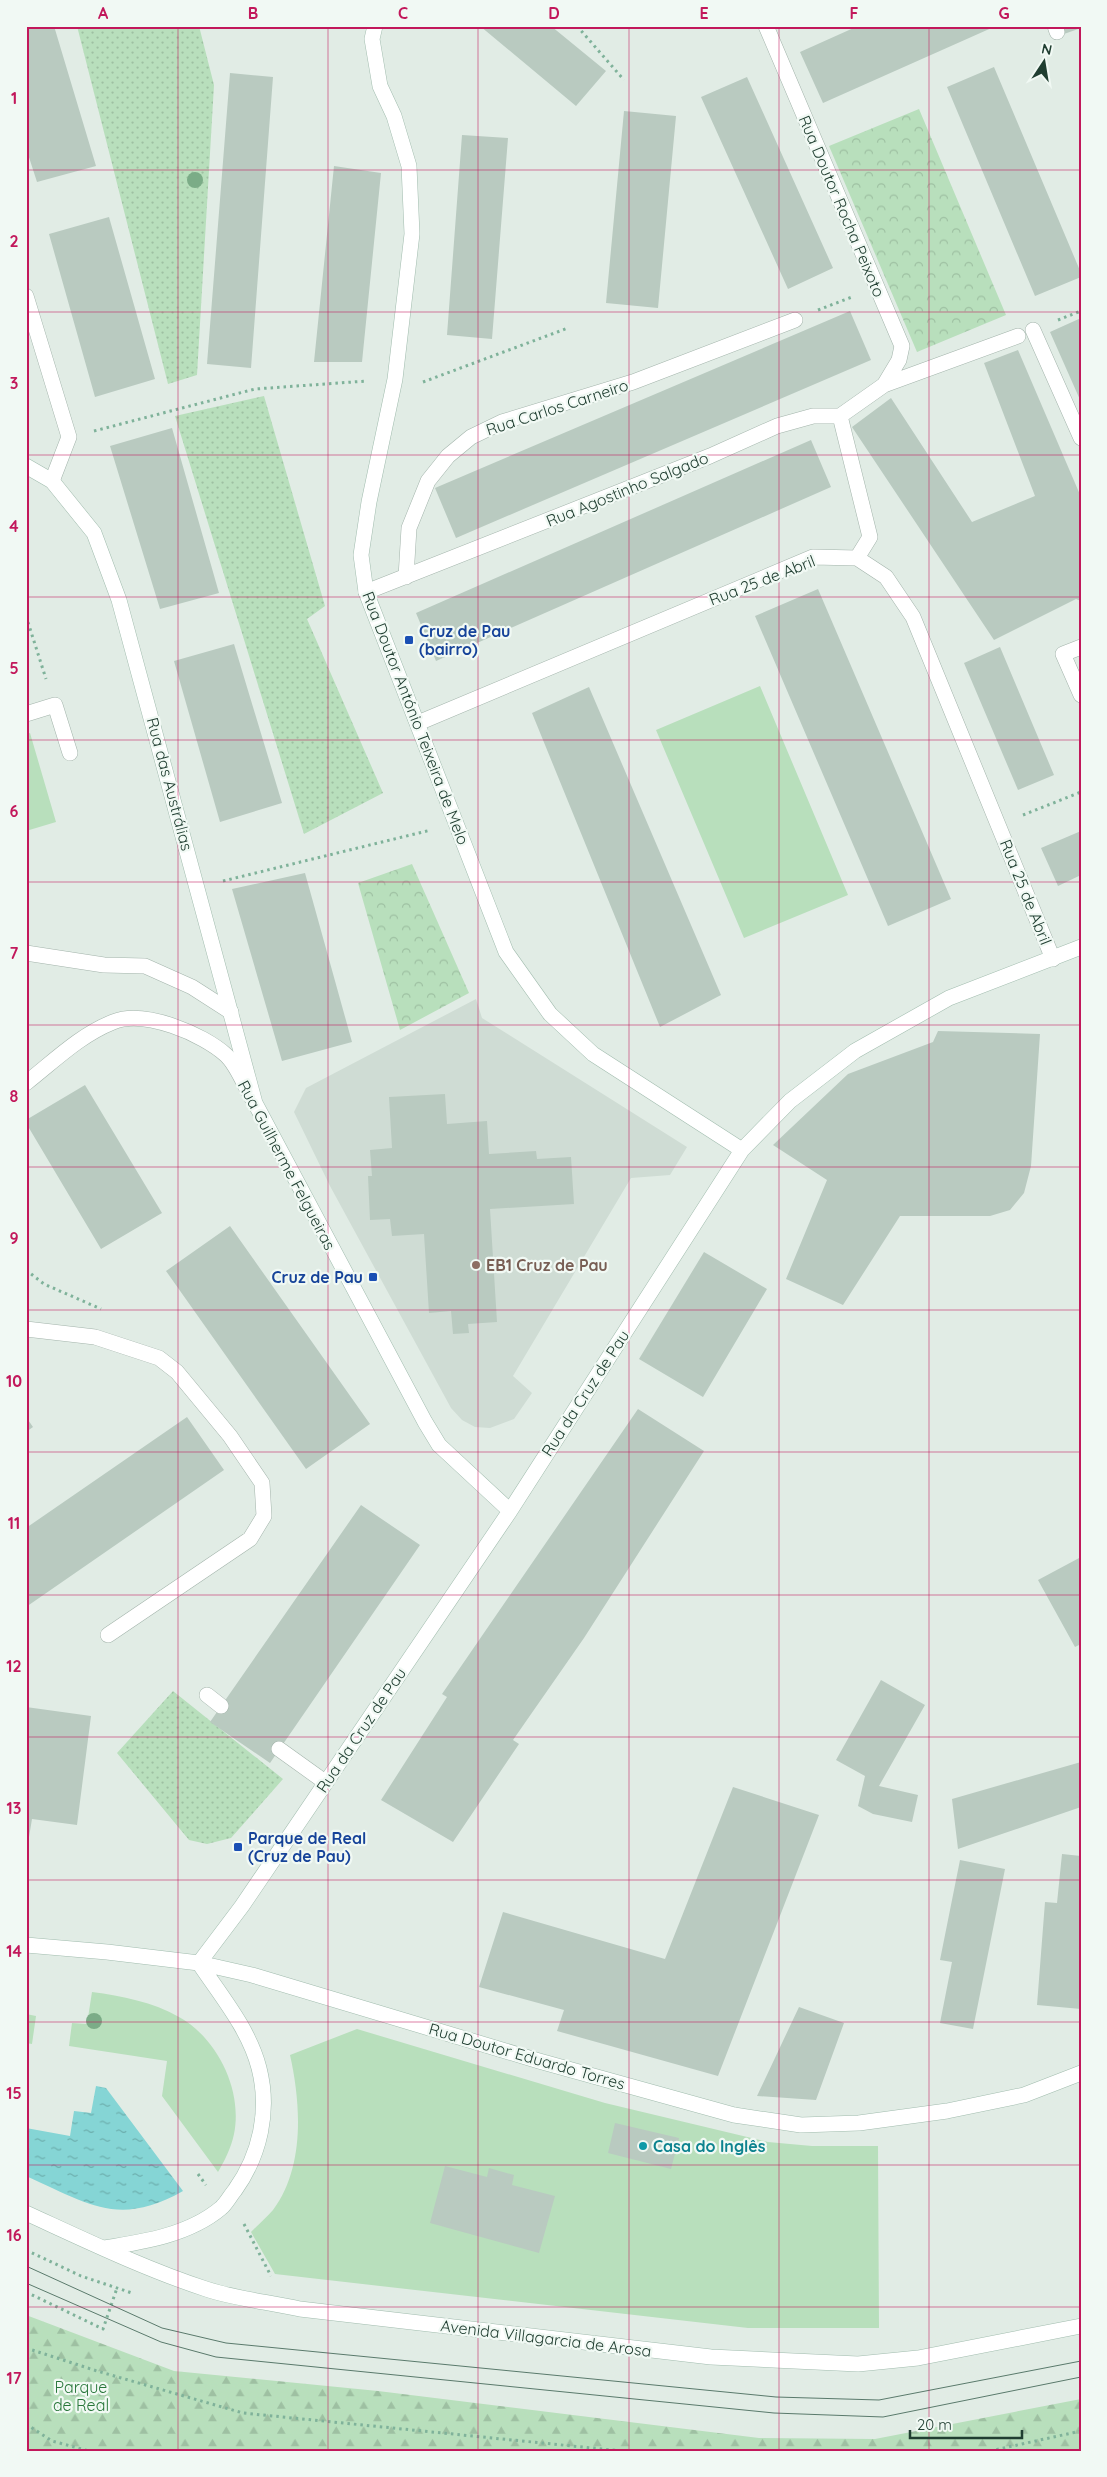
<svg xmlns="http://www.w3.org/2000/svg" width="1107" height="2477" font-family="Quicksand,sans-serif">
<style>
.built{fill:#cfdcd4}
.grass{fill:url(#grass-dots)}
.forest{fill:url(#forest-firs)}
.park{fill:url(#park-crowns)}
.garden{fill:#b8dfbc}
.water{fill:url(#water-ripples)}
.building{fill:#b9cac0}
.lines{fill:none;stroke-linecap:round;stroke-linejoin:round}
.lane-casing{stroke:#a3b4ab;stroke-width:16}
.street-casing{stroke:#a3b4ab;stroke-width:16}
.secondary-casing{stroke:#a1bcae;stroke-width:16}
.path{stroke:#7fb29a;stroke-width:3;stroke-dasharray:2.5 4;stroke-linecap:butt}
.lane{stroke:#fff;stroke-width:15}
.street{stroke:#fff;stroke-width:15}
.secondary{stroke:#fff;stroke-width:15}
.tram{stroke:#5a7a6c;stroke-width:1}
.tree{fill:#7bac87}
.grid{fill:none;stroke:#c2185b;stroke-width:1;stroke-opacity:0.55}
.transit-dot{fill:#1a4fb4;stroke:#f1f9f4;stroke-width:2}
.education-dot{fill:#8d6e63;stroke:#f1f9f4;stroke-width:2}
.culture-dot{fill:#0f9aa8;stroke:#f1f9f4;stroke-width:2}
.labels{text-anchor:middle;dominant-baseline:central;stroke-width:4.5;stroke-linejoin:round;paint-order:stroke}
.street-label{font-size:16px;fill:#203e31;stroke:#f1f9f4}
.transit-label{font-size:16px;font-weight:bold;fill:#164399;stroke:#f1f9f4;text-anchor:start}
.education-label{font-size:16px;font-weight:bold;fill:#785e54;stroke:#f1f9f4;text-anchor:start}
.culture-label{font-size:16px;font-weight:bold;fill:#0d838f;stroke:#f1f9f4;text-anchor:start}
.park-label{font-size:16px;fill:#28773a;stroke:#f1f9f4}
.neatline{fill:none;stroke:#c2185b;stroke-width:2}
.grid-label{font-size:16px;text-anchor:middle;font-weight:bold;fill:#c2185b}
</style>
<defs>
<pattern id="grass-dots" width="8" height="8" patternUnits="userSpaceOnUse" patternTransform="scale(1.25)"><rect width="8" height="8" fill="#b8dfbc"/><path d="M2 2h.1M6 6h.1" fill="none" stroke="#9ec0a2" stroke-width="1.8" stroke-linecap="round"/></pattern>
<pattern id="forest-firs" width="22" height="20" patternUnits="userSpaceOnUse" patternTransform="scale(1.25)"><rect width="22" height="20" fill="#b8dfbc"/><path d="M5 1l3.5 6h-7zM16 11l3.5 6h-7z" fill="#9ec0a2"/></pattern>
<pattern id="park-crowns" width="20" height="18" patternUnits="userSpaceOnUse" patternTransform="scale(1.25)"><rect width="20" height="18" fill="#b8dfbc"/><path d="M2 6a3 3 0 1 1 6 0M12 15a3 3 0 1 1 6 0" fill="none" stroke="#9ec0a2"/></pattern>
<pattern id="water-ripples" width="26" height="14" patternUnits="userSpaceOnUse" patternTransform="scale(1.25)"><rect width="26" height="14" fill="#85d5d5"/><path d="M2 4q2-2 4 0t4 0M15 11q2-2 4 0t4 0" fill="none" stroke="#6caead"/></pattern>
</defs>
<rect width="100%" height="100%" fill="#e1ece5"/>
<path class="built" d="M476,999l6,19 205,129 -17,28 -39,3 -118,198 19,17 -18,26 -24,9 -15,-1 -13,-7 -11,-12 -121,-222 -36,-74 12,-24z"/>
<path class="grass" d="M77,26h122l15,59 -17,290 -29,9z
M264,396l61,210 -18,13 76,174 -79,41 -129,-418z
M173,1691l110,88 -52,59 -24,6 -18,-4 -72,-87z"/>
<path class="forest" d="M26,2315l148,56 204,20 381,47 116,1 206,-40v52h-1055z"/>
<path class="park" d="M919,109l87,206 -89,37 -88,-206z
M412,864l57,129 -69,37 -42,-147z"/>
<path class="garden" d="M760,686l88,209 -104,43 -88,-208z
M30,733l26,89 -30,9v-97z
M92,1992c30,4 61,10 87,25 38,21 64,73 55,117 -3,14 -9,26 -16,38l-56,-76 5,-35 -98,-15 3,-23 15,1z
M26,2014l10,2 -4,28 -6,-1z
M357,2029l248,74 163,39 44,4h66l1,182h-131l-473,-54 -24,-42c7,-7 15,-14 22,-22 32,-43 28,-106 17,-155z"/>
<path class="water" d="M96,2086l10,2 77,103c-65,37 -96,12 -157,-15v-48l44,8 4,-25 17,2z"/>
<path class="building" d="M26,26h28l42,140 -59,16 -11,-34z
M480,26h71l55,45 -30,35z
M858,26h138l-173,77 -23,-51z
M1062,26h19v2l-17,6z
M994,67l87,206v4l-46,19 -88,-209z
M230,73l43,4 -22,291 -44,-4z
M747,77l86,191 -45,21 -87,-192z
M624,111l52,5 -18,192 -52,-5z
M462,135l46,3 -16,201 -45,-4z
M334,166l47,7 -19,189h-48z
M109,217l46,162 -60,18 -46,-163z
M850,311l21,49 -415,178 -21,-50z
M1081,318v84l-31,-70z
M1018,350l63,147v104l-5,-2 -82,41 -142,-213 39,-29 81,124 63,-26 -51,-133z
M172,428l47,165 -59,16 -50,-163z
M811,440l20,47 -395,174 -20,-48z
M818,589l133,310 -63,27 -133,-310z
M234,644l48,159 -62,19 -46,-161z
M1000,647l54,128 -36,15 -54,-127z
M589,687l132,308 -61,32 -128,-314z
M1081,831v44l-23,11 -17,-38z
M305,873l47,169 -70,19 -50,-172z
M938,1031l102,3 -9,132 -7,27 -14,17 -20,6h-90l-57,89 -57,-26 41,-99 -54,-35 75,-71 85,-32z
M85,1085l77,128 -61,36 -75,-126v-3z
M445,1094l2,30 40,-3 2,33 47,-3 1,8 34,-2 3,47 -84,5 7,113 -29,2 1,9 -16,1 -2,-23 -22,2 -5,-79 -32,2 -2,-17 -20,1 -2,-44h4l-2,-26 22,-2 -3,-51z
M230,1226l140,198 -64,45 -140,-198z
M704,1252l63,37 -64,108 -64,-38z
M638,1409l66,42 -120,187 -71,102 6,4 -66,98 -72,-42 66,-103 -5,-3z
M26,1417l7,10 -7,5z
M187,1417l37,53 -198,137v-79z
M361,1505l59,40 -150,218 -60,-41z
M1081,1557v87l-6,3 -37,-67z
M881,1680l44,25 -46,81 39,9 -6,27 -39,-8 -15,-8 7,-30 -29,-16z
M26,1707l65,9 -14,109 -45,-6 -5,30z
M1081,1762v45l-123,42 -6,-50z
M733,1787l86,28 -101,261 -161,-45 7,-21 -85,-23 24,-75 162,47z
M1062,1854l19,2v153l-44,-4 8,-103 12,1z
M960,1860l45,9 -32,160 -33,-6 12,-61 -12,-2z
M799,2007l45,16 -28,77 -59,-4z
M615,2123l64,15 -8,31 -63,-16z
M445,2166l42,11 2,-9 25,7 -2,10 43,11 -16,57 -109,-30z"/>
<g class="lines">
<g class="lane-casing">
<path id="lane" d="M26,953l78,12 41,1 47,21 39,25
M207,1695l14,11
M279,1749l46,33"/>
</g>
<g class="street-casing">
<path id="street" d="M766,26l136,320 -3,14 -15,25
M1055,26l2,6
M26,296l43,141 -17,44
M1033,330l48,108
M840,416l30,121 -13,21
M406,577l3,-49 19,-47 20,-25 23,-19 31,-15 131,-40 162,-62
M366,592l344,-136 67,-30 36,-10h27l44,-31 134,-49
M1081,647l-18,7 18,41
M26,714l29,-9 15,48
M418,723l395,-166 44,1 29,19 27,40 140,342
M26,1083c28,-22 54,-48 87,-61 31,-13 90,12 113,33 11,10 18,30 26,43
M26,1329l69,8 64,21 18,14 53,64 32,47 2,33 -14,23 -142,96"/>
</g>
<g class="secondary-casing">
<path id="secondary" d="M375,26l-3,13 8,47 14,30 15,50 3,68 -17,145 -26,123 -8,53 5,37 140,360 44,62 43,40 149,96
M26,466l26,15 42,52 25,67 136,503 170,319 14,23 71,66
M26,1945l81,7 92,11 53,12 287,86 195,54 67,10 58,-2 88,-12 77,-16 57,-22
M199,1963l43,-57 268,-395 232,-361 48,-49 65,-50 94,-53 132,-51
M26,2213c59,27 119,56 180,76 30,10 63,13 94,20l411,48 147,7 60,-6 163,-32
M104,2248c39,-6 85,-13 117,-40 5,-4 9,-12 14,-18 25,-35 35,-79 24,-122 -10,-39 -38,-72 -60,-105"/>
</g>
<path class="path" d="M577,26l47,54
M818,310l34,-13
M1058,320l23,-9
M423,382l145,-54
M94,431l161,-42 112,-8
M26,616l20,63
M1023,815l58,-23
M223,881l208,-51
M26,1270l18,14 57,25
M198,2174l8,11
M244,2224l27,52
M26,2250l55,26 51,17
M26,2292l77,37 14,-41
M26,2348l71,23 146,42 379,38
M26,2424l26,17 37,10
M990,2451l91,-20"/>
<use href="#lane" class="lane"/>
<use href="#street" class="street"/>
<use href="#secondary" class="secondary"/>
<path class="tram" d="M26,2266l136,62 64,15 550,54 103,3 202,-39
M26,2283l135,59 55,15 558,56 109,4 198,-40"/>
</g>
<g class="tree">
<circle cx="195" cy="180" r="8"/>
<circle cx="94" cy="2021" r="8"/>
</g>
<path class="grid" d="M178,26v2425M328,26v2425M478,26v2425M629,26v2425M779,26v2425M929,26v2425M26,170h1055M26,312h1055M26,455h1055M26,597h1055M26,740h1055M26,882h1055M26,1025h1055M26,1167h1055M26,1310h1055M26,1452h1055M26,1595h1055M26,1737h1055M26,1880h1055M26,2022h1055M26,2165h1055M26,2307h1055"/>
<g class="transit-dot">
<rect x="404" y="635" width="10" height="10" rx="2.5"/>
<rect x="368" y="1272" width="10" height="10" rx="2.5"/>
<rect x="233" y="1842" width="10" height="10" rx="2.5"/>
</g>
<circle class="education-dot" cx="476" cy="1265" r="5"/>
<circle class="culture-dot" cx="643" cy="2146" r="5"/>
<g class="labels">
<g class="street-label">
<text transform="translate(842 206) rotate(67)">Rua Doutor Rocha Peixoto</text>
<text transform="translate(557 407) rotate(-18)">Rua Carlos Carneiro</text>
<text transform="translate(627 489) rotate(-22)">Rua Agostinho Salgado</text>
<text transform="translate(762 580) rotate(-21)">Rua 25 de Abril</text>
<text transform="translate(416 718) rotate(69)">Rua Doutor António Teixeira de Melo</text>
<text transform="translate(170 784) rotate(75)">Rua das Austrálias</text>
<text transform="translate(1026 892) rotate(68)">Rua 25 de Abril</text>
<text transform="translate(287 1165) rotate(62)">Rua Guilherme Felgueiras</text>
<text transform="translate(585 1393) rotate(-57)">Rua da Cruz de Pau</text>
<text transform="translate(361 1730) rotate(-56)">Rua da Cruz de Pau</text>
<text transform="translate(527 2056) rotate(16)">Rua Doutor Eduardo Torres</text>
<text transform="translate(546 2338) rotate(7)">Avenida Villagarcia de Arosa</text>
</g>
<g class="transit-label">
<text x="419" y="631">Cruz de Pau<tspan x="419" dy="18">(bairro)</tspan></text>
<text x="363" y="1277" text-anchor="end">Cruz de Pau</text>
<text x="248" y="1838">Parque de Real<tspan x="248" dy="18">(Cruz de Pau)</tspan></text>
</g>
<g class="education-label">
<text x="486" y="1265">EB1 Cruz de Pau</text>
</g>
<g class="culture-label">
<text x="653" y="2146">Casa do Inglês</text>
</g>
<g class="park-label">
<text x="81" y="2387">Parque<tspan x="81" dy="18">de Real</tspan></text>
</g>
</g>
<rect width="1107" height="2477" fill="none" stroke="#f1f9f4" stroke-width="55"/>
<g transform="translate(1044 62) rotate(12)" stroke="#f1f9f4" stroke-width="4" paint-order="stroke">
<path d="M0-4L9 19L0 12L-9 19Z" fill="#203e31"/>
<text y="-8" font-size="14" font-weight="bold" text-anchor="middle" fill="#203e31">N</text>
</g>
<path d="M910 2430v8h112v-8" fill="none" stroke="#203e31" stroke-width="2.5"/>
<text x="917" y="2430" font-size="15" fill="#203e31" stroke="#f1f9f4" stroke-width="4" paint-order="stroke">20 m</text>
<rect x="28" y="28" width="1052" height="2422" class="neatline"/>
<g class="grid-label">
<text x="103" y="19">A</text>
<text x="253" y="19">B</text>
<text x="403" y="19">C</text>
<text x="554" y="19">D</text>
<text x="704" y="19">E</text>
<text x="854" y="19">F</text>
<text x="1004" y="19">G</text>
<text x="14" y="104">1</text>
<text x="14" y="247">2</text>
<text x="14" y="389">3</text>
<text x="14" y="532">4</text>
<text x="14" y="674">5</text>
<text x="14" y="817">6</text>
<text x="14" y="959">7</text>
<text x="14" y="1102">8</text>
<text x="14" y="1244">9</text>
<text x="14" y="1387">10</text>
<text x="14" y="1529">11</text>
<text x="14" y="1672">12</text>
<text x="14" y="1814">13</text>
<text x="14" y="1957">14</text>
<text x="14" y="2099">15</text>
<text x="14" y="2241">16</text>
<text x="14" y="2384">17</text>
</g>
</svg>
